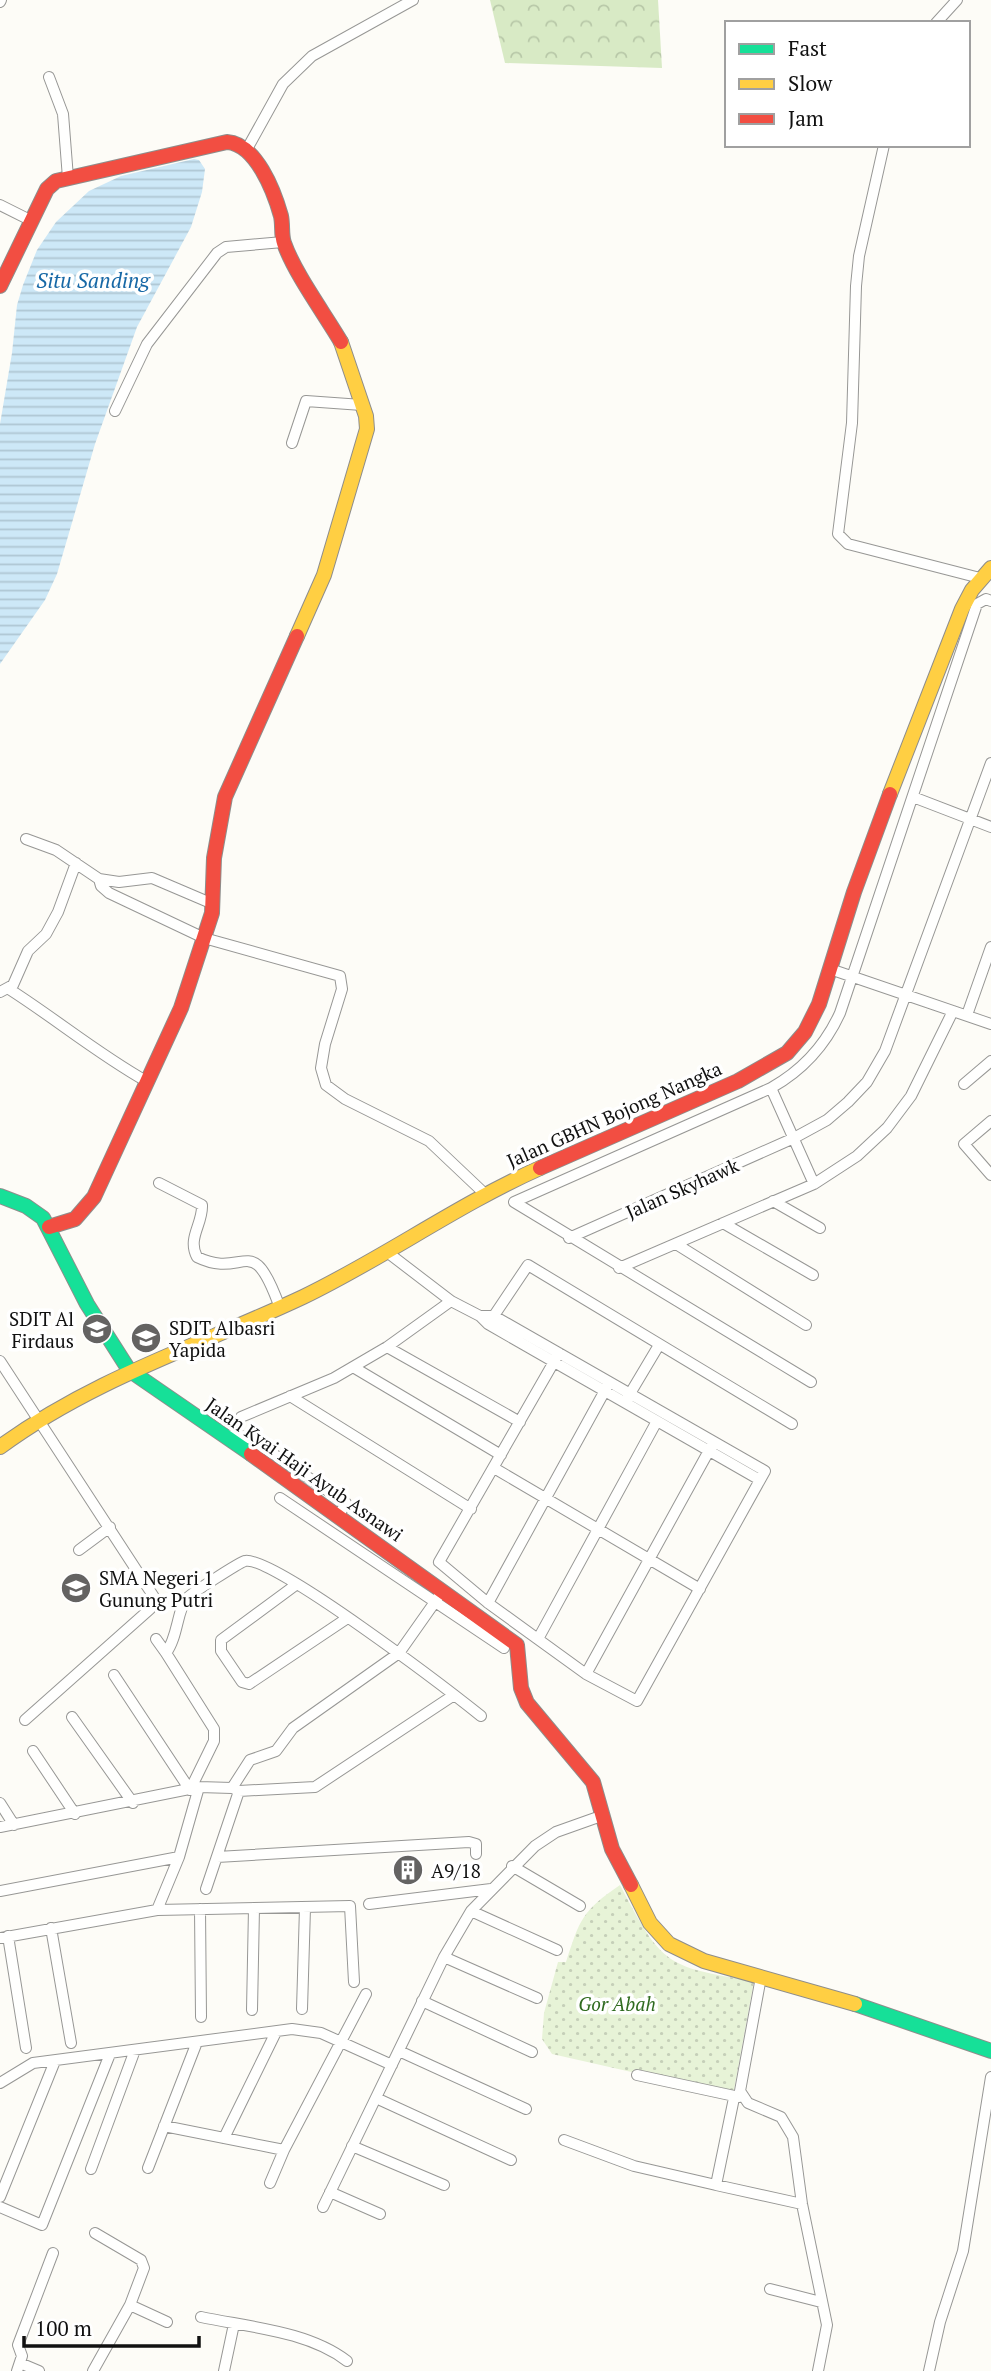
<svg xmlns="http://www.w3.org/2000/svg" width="991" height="2371" font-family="'PT Serif',serif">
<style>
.forest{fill:url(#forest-crowns)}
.park{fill:url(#park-dots)}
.water{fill:url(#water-rules)}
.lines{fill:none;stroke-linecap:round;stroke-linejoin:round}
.street-casing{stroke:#979795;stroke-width:12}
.fast-casing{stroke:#8e8d8b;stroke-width:16}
.slow-casing{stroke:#8e8d8b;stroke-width:16}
.jam-casing{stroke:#8e8d8b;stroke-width:16}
.street{stroke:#fffffe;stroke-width:10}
.fast{stroke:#16e098;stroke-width:14}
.slow{stroke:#ffcf43;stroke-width:14}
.jam{stroke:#f24e42;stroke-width:14}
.labels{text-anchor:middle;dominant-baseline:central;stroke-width:7;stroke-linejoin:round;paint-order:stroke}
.street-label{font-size:19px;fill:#111;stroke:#fff}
.poi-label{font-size:19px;fill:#111;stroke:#fff;text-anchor:start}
.park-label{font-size:19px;font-style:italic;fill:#2f6b1f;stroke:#fff}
.water-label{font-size:21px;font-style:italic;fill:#1768a6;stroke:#fff}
</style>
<defs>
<pattern id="forest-crowns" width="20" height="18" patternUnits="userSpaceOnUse" patternTransform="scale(1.75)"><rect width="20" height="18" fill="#d8eac5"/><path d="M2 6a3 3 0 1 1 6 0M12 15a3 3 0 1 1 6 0" fill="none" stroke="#b8c8a8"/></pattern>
<pattern id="park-dots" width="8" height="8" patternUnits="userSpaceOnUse" patternTransform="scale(1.75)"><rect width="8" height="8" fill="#e7f3d7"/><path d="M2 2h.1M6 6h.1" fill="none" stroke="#c5cfb8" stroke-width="1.8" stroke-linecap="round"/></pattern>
<pattern id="water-rules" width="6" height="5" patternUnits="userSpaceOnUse" patternTransform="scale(1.75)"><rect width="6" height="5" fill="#cde8f7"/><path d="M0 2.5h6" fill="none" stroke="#afc6d3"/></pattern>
</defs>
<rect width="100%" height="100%" fill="#fdfcf7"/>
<path class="forest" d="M490,0h168l4,68 -157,-5z"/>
<path class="park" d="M620,1885c42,80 45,82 134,96l-21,114 -181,-41 -10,-15 2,-26 14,-51h8c14,-43 16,-51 54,-77z"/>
<path class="water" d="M194,159l5,1 6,9 -3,23 -11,35 -54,100 -42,117 -38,130 -12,26 -45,64v-240l12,-71 5,-48 6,-20 14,-35 19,-28 33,-31 32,-15z"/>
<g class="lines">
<g class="street-casing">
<path id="street" d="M0,2l1,-2
M936,23l21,-23
M49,77l14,37 5,64
M884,145l-25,111 -3,30 -4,137 -14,111 10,10 132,34
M247,149l36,-65 29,-28 101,-56
M0,205l32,16
M115,411l32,-67 70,-91 9,-6 57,-5
M292,443l14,-42 56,4
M913,797l78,30
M26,839l30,11 43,29 20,3 33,-4 61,26
M99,879l2,7 8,7 95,45 136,38 2,13 -17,55 -4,24 5,17 19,14 84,42 56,53
M830,969l161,55
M9,989c47,30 89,65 137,92
M0,992l13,-7 15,-34 18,-17 12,-22 18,-49
M967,1015l24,-68
M964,1084l27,-23
M771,1088l43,96
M991,1121l-27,23 27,31
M159,1183l43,22c1,19 -15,33 -5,52 49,24 54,-30 83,51
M773,1201l47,27
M723,1223l90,52
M569,1238l225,-100 33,-18 21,-18 19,-20 18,-31 106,-288
M676,1244l130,81
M387,1252l64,49 29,15 8,8 272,156
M619,1268l195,-84 43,-28 30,-28 24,-32 42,-85
M480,1316h14l271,155 -128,230 -51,-27 -98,-71 -49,-41 120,-209
M491,1320l37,-55 264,159
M387,1347l133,75
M0,1361l154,236 -4,12 -125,111
M353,1367l148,88
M811,1382l-297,-180 257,-114c32,-18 54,-42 69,-75l137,-409 9,-5 5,2
M290,1396l181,113
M628,1397l31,-52
M241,1417l93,-39 53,-31 64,-46
M225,1436l12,-1 14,4 95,64 -7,12
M494,1468l206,121
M280,1498l224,150
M79,1550l31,-23
M297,1584l-76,56v11l21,31 7,2 97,-65
M488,1603l120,-218
M156,1639l10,14
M538,1639l119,-218
M586,1674l125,-227
M114,1675l76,115
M72,1717l61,86
M33,1751l42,63
M232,1788l7,3 76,-4 139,-92
M190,1790l24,-49v-12l-48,-76c12,-16 11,-43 21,-55 2,-3 53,-36 58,-37 26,-7 206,131 236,155
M0,1803l14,22
M0,1827l199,-40 33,1 18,-28 26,-9 17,-23 106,-75 43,-61
M217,1857l252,-15 7,2v10
M512,1866l68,40
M206,1889l33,-98
M0,1891l179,-34
M369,1904l122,-15
M200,1909l1,108
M157,1910l193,-4 4,76
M471,1911l86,39
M51,1928l20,115
M8,1936l18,112
M0,1938l157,-28 22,-53 20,-70
M444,1957l93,41
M761,1977l-21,114 8,12 33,14 12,20 9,67 25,121 -9,46
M422,2001l110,51
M302,2009l3,-101
M252,2010l2,-102
M399,2051l127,58
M637,2075l102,22
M0,2083l33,-20 259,-34 29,4 71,32
M376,2098l135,62
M164,2126l120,24 82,-156
M224,2138l52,-106
M564,2140l70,26 82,19 18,-87
M352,2146l92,39
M148,2168l49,-126
M91,2169l44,-119
M270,2183l14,-33
M716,2185l86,19
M330,2192l50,22
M0,2197l55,-136
M0,2207l42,18 68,-171
M323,2207l121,-250 27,-46 64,-65 21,-14 45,-16
M770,2289l51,13
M130,2305l37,17
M201,2317c47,10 107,14 146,44
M20,2363l19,8
M17,2371l5,-15 -4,-11 35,-92
M93,2371l37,-66 14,-37 -3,-8 -46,-27
M224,2371l10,-47
M929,2371l11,-49 23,-71 28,-174"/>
</g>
<g class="fast-casing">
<path id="fast" d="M0,1196l26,10 17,12 44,86 42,66 122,84
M855,2004l136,47"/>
</g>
<g class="slow-casing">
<path id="slow" d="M297,636l27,-61 43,-146 -1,-13 -25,-74
M890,794l72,-185 10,-19 19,-22
M0,1447c94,-69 199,-101 303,-150 81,-39 154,-92 237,-129
M631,1885l19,38 19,21 35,17 151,43"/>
</g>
<g class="jam-casing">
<path id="jam" d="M0,286l47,-97 9,-8 171,-39c29,2 47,49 54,74 2,9 0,19 3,27 11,31 40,70 57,99
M540,1168l198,-87 49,-28 18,-21 14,-28 35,-112 36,-98
M49,1227l26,-8 19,-22 87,-189 31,-95 2,-55 11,-61 72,-161
M251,1454l266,191 4,43 6,15 66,79 19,67 19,36"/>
</g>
<use href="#street" class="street"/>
<use href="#fast" class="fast"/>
<use href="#slow" class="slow"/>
<use href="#jam" class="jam"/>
</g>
<defs>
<g id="school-disc" transform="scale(1.575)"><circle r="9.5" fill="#646362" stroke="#fff"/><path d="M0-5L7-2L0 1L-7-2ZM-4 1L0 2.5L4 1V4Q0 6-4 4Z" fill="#fff"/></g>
<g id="building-disc" transform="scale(1.575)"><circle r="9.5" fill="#646362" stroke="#fff"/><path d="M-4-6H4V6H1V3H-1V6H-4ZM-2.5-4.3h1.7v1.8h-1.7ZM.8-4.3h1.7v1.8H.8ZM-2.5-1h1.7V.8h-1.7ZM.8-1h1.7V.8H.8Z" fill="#fff"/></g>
</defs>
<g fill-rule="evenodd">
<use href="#school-disc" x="97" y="1329"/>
<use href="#school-disc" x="146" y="1338"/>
<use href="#school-disc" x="76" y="1588"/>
<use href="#building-disc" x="408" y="1870"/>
</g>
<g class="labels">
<g class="street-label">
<text transform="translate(614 1114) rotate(-24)">Jalan GBHN Bojong Nangka</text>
<text transform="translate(682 1188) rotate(-24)">Jalan Skyhawk</text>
<text transform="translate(305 1469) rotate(35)">Jalan Kyai Haji Ayub Asnawi</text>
</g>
<g class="poi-label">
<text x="74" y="1318" text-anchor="end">SDIT Al<tspan x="74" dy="22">Firdaus</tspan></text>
<text x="169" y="1327">SDIT Albasri<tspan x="169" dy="22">Yapida</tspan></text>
<text x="99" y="1577">SMA Negeri 1<tspan x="99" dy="22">Gunung Putri</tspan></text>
<text x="431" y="1870">A9/18</text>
</g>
<g class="park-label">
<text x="617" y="2003">Gor Abah</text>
</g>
<g class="water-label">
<text x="93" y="280">Situ Sanding</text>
</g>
</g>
<rect x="725" y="21" width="245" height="126" fill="#ffffff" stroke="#a0a0a0" stroke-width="2"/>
<rect x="739" y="44" width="35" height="10" fill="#16e098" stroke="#a0a0a0" stroke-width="2"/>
<text x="788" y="56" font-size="21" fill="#111111">Fast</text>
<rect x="739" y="79" width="35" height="10" fill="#ffcf43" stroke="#a0a0a0" stroke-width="2"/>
<text x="788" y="91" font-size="21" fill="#111111">Slow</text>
<rect x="739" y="114" width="35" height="10" fill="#f24e42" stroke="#a0a0a0" stroke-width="2"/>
<text x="788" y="126" font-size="21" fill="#111111">Jam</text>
<path d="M24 2336v10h175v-10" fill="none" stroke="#111111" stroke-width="3.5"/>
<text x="35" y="2336" font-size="21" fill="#111111" stroke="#ffffff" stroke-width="5" paint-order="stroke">100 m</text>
</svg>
